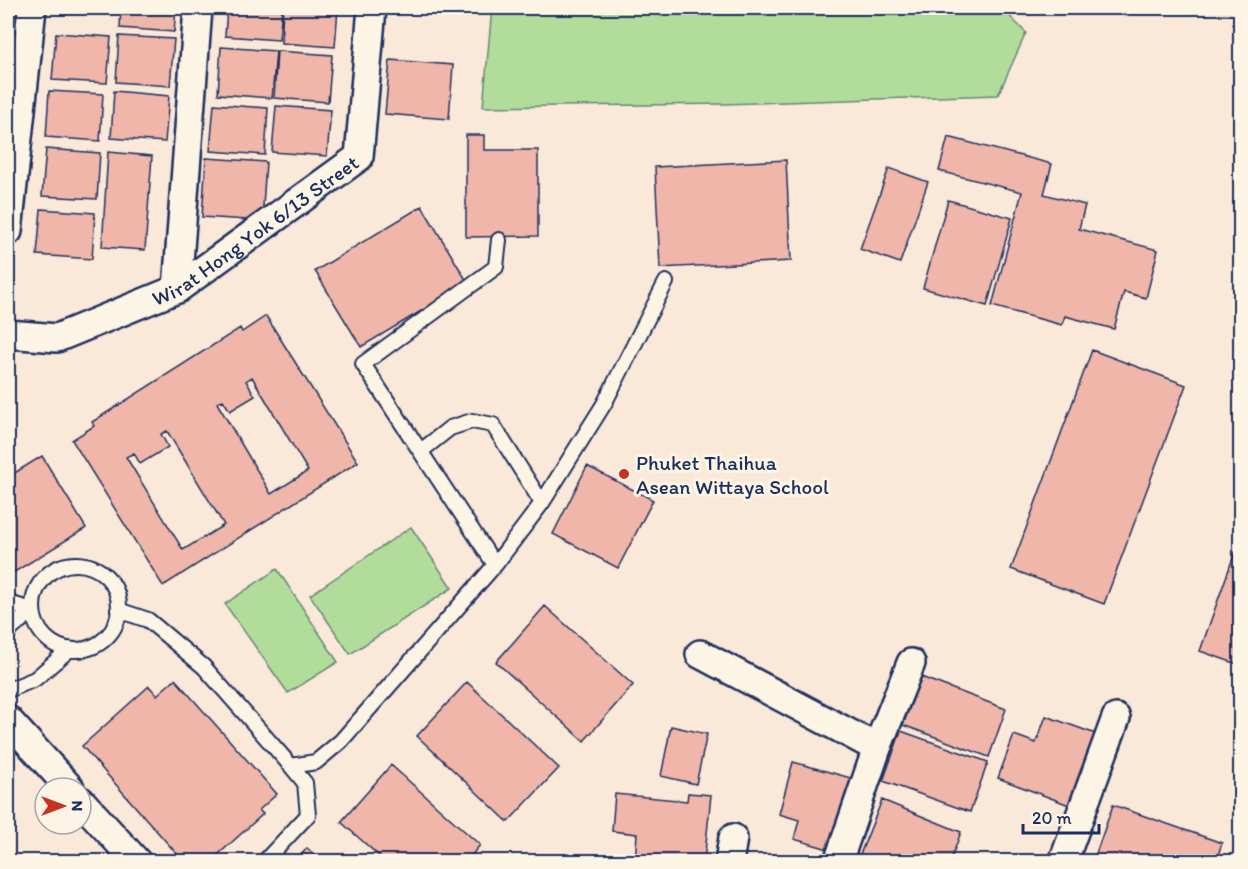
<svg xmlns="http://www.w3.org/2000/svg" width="1248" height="869" font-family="Itim,sans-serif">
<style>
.green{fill:#b2dc99;stroke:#66867c;stroke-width:1.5}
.building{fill:#f0b6aa;stroke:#1b2f5e;stroke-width:1.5;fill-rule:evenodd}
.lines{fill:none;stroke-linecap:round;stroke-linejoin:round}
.service-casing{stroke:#1b2f5e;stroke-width:18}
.minor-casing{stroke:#1b2f5e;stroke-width:32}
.service{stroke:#fcf5e5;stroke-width:14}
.minor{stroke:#fcf5e5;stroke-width:27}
.poi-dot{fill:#c8321e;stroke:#fcf5e5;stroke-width:2}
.labels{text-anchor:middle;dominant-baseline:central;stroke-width:6;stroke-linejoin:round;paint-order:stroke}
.street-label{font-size:21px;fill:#1b2f5e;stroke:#fcf5e5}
.poi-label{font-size:21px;fill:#1b2f5e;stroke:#fcf5e5;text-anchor:start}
</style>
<rect width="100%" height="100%" fill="#fae8d9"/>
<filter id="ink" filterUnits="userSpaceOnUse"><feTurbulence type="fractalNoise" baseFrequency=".0167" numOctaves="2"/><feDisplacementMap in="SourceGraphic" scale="12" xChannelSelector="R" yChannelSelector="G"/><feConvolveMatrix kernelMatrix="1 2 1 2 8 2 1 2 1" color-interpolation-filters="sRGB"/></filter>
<g filter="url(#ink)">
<path class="green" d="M492,8h510l24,25 -28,62 -274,9 -241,3z
M411,527l41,61 -102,66 -40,-59z
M277,569l61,93 -50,31 -63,-89z"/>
<path class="building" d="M121,8h55l-2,24 -54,-4z
M227,8h55l-3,32 -54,-4z
M283,8h55l-3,39 -54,-4z
M56,33l55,4 -4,46 -55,-3z
M119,36l55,3 -4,47 -54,-4z
M221,47l55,4 -4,47 -54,-4z
M277,51l55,4 -4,47 -54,-4z
M390,60l63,5 -4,54 -64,-5z
M49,91l54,3 -3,47 -54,-4z
M114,91l55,5 -4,46 -54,-4z
M214,104l54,4 -3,47 -55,-4z
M276,106l55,4 -4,46 -55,-4z
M466,135h18v15h54v86l-72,1z
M948,137l104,27 -8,30 41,11 -6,24 79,21 -12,48 -22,-6 -10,37 -49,-13 -3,9 -70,-19 30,-114 -83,-21z
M46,149l54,4 -3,46 -55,-3z
M108,152l44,4 -7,94 -43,-3z
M206,158l60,4 -4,59 -60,-4z
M786,160l5,101 -131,7 -5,-101z
M889,168l39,14 -28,81 -40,-14z
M948,200l64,18 -25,88 -64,-18z
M422,206l46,77 -107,64 -46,-76z
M41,209l54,4 -3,46 -55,-4z
M266,316l92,146 -195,124 -91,-146 22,-14 -2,-4 148,-94 2,4zM252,377l56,94 -37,23 -54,-91 6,-3 7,11 25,-15 -9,-15zM167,431l57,94 -41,25 -57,-93 8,-4 6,11 28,-17 -7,-13z
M1092,350l94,35 -82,219 -93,-35z
M42,456l44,72 -78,48v-99z
M587,466l66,34 -35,68 -65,-34z
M1235,552l5,2v111l-40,-14z
M545,606l88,79 -49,56 -88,-79z
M921,677l85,32 -17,48 -86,-32z
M175,679l102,115 -18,16 4,4 -53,48h-26l-102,-116 67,-60 8,9z
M467,682l92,86 -51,54 -91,-86z
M1046,716l58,21 -27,71 -79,-30 16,-43 22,8z
M671,726l36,8 -11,50 -35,-8z
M901,731l87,31 -18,50 -87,-31z
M793,762l58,16 -19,72 -38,-11 5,-19 -20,-6z
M391,765l89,80 -14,17h-80l-45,-40z
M688,793l23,2 -7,67h-69l2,-28 -25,-3 3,-37 72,7z
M882,800l79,32 -11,30h-93z
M1113,805l109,38 -6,19h-123z
M307,848l15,14h-27z"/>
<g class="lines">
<g class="service-casing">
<path id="service" d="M421,451l29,-23 22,-7 21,4 49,78
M33 607a43 43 0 1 1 86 0a43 43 0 1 1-86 0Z
M495,565l-132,-201 133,-97 3,-27
M8,603l24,7
M118,610l30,10 56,47 87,99 25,-4 25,-21 154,-176 47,-62 62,-99 62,-122
M8,632l24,-22
M8,690l27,-11 35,-30
M264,862l44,-47 -3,-32 -14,-17"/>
</g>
<g class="minor-casing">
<g id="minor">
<path d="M8,231l24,-223"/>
<path d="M177,289l21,-281"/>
<path id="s1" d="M8,334l49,4 120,-49 182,-132 13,-149"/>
<path d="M700,654l177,94"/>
<path d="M8,720l62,68"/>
<path d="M81,801l56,61"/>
<path d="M729,862l4,-24"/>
<path d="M838,862l39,-114 34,-85"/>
<path d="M1063,862l53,-144"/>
</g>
</g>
<use href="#service" class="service"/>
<use href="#minor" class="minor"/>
</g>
</g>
<circle class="poi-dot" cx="624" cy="474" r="6"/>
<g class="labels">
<g class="street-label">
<text stroke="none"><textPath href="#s1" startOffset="276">Wirat Hong Yok 6/13 Street</textPath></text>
</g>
<g class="poi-label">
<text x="636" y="462">Phuket Thaihua<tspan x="636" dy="24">Asean Wittaya School</tspan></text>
</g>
</g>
<rect width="1248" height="869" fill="none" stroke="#fcf5e5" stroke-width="30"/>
<rect x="15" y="15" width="1218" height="839" fill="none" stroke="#1b2f5e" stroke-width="2" filter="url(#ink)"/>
<g transform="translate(63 806) rotate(90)"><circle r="28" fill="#fcf5e5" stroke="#a2a6af" stroke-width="1.5"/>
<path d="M0-4.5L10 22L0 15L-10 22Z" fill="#c8321e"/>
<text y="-9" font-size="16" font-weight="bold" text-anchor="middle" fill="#1b2f5e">N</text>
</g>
<path d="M1023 824v9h76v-9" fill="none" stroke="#1b2f5e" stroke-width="3"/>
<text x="1032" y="824" font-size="18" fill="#1b2f5e" stroke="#fcf5e5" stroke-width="4.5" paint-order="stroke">20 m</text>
</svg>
